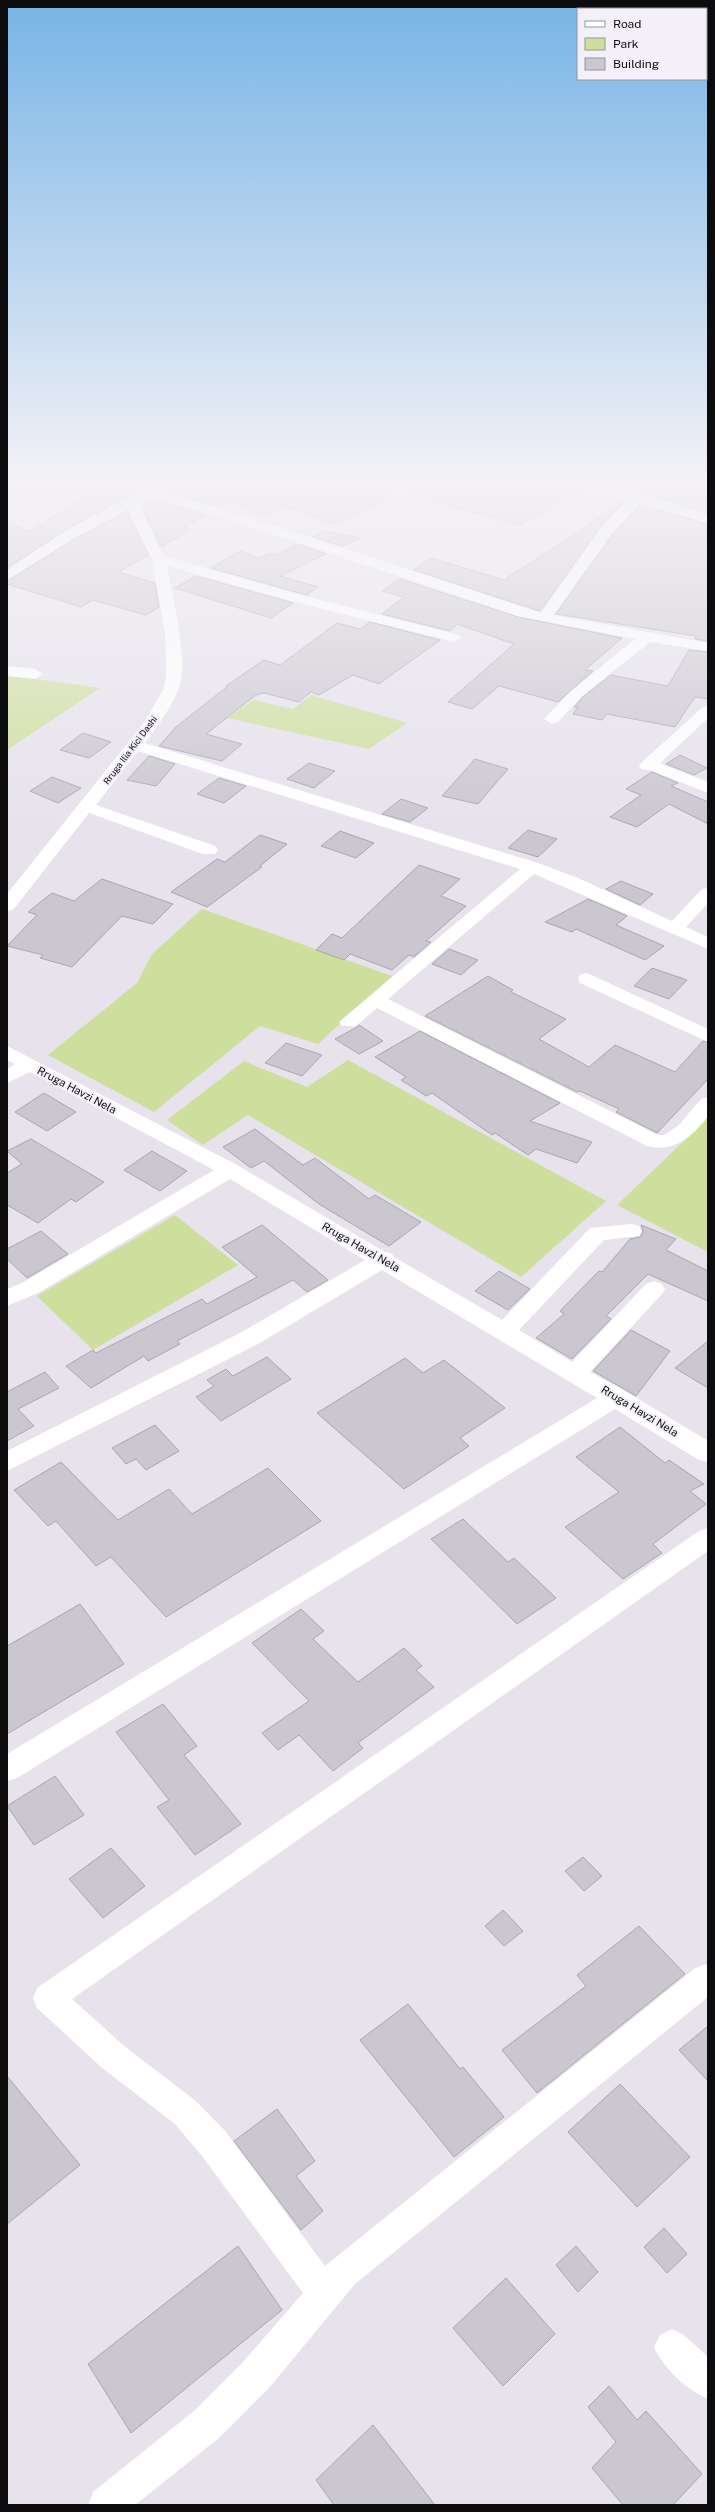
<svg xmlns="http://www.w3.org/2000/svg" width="715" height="2512" font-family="'Public Sans',sans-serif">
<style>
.green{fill:#cedf9d}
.building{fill:#cbc7d0;stroke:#aaa6af}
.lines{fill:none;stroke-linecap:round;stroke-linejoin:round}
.minor{fill:#fff;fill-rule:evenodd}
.major{fill:#fff;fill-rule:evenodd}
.labels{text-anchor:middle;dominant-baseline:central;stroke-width:4;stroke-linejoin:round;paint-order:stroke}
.far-street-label{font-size:9px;fill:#0c0b0e;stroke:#f4f0f9}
.street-label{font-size:11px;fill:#0c0b0e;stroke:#f4f0f9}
</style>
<rect width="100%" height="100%" fill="#e7e2ec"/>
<path class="green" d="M7,675l93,13 -93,62z
M311,695l96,28 -38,26 -142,-31 27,-18 39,9z
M202,909l190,67 -74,68 -58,-18 -106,86 -106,-57 89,-72 15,-29z
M348,1060l258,141 -85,76 -273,-162 -45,30 -36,-25 77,-59 63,26z
M708,1118v134l-91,-47z
M175,1215l63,50 -145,85 -56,-54z"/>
<path class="building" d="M70,480h83l-9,8 -76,40 -61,40v-45l22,8 64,-38 -24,-7z
M169,480h112l15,5 12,-5h20l19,7 14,-7h40l-8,12 1,4h6l-66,28 -49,-18 -21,9 -34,-14 -10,6 -59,-17z
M417,480h89l-4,4 64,15 -46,26 -113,-31z
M646,480h44l18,8v25l-72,-22 -3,-7z
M152,499l54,16 -23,13 7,2 -29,17 -17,-34v-11z
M625,501l-24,25 -61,85 -126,-41 17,-12 73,22z
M640,505l68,19v117l-13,-2 1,-3 -140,-22 57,-80z
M128,511l20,44 -30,17 37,11 4,24 -13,8 -53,-15 -12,7 -74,-23v-3l73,-45z
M325,531l35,7 -18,8 -29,-9z
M298,544l28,10 -46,22 38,11 -12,8 -95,-27 29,-17 19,7 10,-5 7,2z
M196,576l97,27 -22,15 -96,-30z
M400,579l118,38 104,21 -37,32 8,1 -35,31 -59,-16 -27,23 -24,-7 66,-58 -57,-20 -7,7 -68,-17 22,-17 -22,-6z
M370,622l70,18 -61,44 -26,-9 -34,20 -8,-3 -12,10 -35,-9 -8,2 -50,39 36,10 -20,17 -63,-15 17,-19 52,-41h-2l38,-26 16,5 57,-42 23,6z
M689,650l19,2v47l-13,-2 -20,30 -68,-13 -5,6 -29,-6 5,-7h-4l9,-10 28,-22 57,11z
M83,733l28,9 -22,16 -29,-8z
M680,755l27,13 -13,7 -28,-11z
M149,756l26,8 -19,22 -29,-6z
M475,759l33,10 -30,35 -36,-8z
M309,763l26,8 -21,17 -27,-9z
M652,772l26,11 -7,3 37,16v22l-39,-20 -32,23 -27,-10 31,-22 -15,-6z
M52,777l29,11 -23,15 -28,-12z
M219,778l27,8 -22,17 -27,-9z
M401,799l27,9 -18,14 -28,-8z
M528,830l29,9 -19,18 -30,-9z
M340,831l34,12 -18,15 -35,-12z
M260,835l27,9 -27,22 2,1 -55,40 -36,-15 46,-33 8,3z
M419,865l41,14 -19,17 25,10 -40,35 5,1 -17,15 -5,-2 -17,15 -42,-16 -6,6 -28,-10 16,-16 10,4z
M102,879l71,25 -20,20 -31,-8 -50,51 -32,-9 3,-3 -36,-9 30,-31 -9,-3 24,-19 22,8z
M621,881l32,13 -13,11 -34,-16z
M588,899l39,17 -11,9 48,21 -19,14 -69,-31 -4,3 -27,-10z
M449,949l29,11 -17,15 -29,-11z
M652,968l35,12 -18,19 -35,-13z
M488,976l25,14 -2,2 55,27 -27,20 50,28 26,-22 60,27 28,-31 5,2v36l-51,54 -41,-21 3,-3 -39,-18 -3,1 -152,-76z
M359,1026v-1l24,16 -24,13 -24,-15z
M420,1031l140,72 -30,18 62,21 -15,21 -41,-14 -8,6 -33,-22 -3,2 -60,-42 -6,3 -25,-16 5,-3 -31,-20z
M286,1043l36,12 -20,21 -37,-13z
M44,1093l32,19 -29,19 -32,-19z
M255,1129l48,36 12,-7 54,41 6,-4 46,27 -32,24 -70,-42 -55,-43 -13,7 -28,-21z
M31,1139l73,43 -28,20 -5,-3 -33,24 -31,-18v-32l15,-9 -15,-13z
M152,1151l35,20 -27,20 -36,-21z
M262,1225l66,55 -21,12 -14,-12 -116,61 3,3 -32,17 -4,-5 -53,32 -25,-22 27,-16 3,3 106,-54 5,5 50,-27 -35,-30z
M641,1225l35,14 -10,11 42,21v30l-60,-27 -42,42 5,3 -39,40 -36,-21 28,-24 -4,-3 39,-40 3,1 28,-33 10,-2 3,-5z
M41,1231l27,23 -41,24 -20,-19v-10z
M499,1271l31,18 -22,21 -33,-19z
M631,1330l39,21 -34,45 -43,-25z
M708,1341v47l-33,-20z
M267,1357l24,22 -70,42 -25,-24 18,-11 -7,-6 19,-11 7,7z
M405,1358l18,15 21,-13 61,48 -45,30 9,8 -65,43 -87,-76z
M45,1372l14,16 -41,21 16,17 -27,15v-49z
M155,1425l24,26 -33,19 -10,-11 -10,5 -14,-16z
M620,1427l45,36 4,-3 35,24 -14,7 16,13 -53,40 9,9 -39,26 -58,-52 54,-35 -43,-35z
M61,1462l57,58 51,-31 23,25 76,-46 53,53 -155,96 -55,-60 -15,9 -40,-45 -8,5 -34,-36z
M463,1519l45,43 6,-4 42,40 -39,26 -86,-85z
M80,1604l44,60 -117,70v-88z
M301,1609l23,22 -11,8 45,43 46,-34 18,18 -6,4 18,17 -76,56 5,5 -30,23 -34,-36 -21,15 -16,-17 47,-32 -57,-58z
M163,1704l34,42 -13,9 57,69 -46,31 -38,-48 12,-7 -53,-68z
M55,1776l29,39 -50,30 -27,-39z
M111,1848l34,38 -42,32 -34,-39z
M583,1857l19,19 -18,15 -19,-20z
M503,1910l20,21 -19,15 -19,-20z
M639,1926l46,48 -148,119 -35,-43 84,-64 -9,-11z
M408,2004l52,65 3,-2 41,50 -50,40 -94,-117z
M708,2026v55l-29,-31z
M7,2076l73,89 -73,59z
M620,2084l70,73 -53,50 -69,-75z
M277,2109l38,52 -19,15 27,35 -22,19 -67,-89z
M664,2228l23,26 -20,19 -23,-26z
M238,2246l44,64 -151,123 -43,-69z
M576,2246l22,26 -20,20 -22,-27z
M506,2278l49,56 -52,52 -50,-58z
M609,2386l28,34 9,-9 56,63 -29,31h-50l-31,-37 24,-26 -28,-35z
M373,2425l62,80h-101l-18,-25z"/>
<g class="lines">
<path class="minor" d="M403,480h13l-11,15h-10l-1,-3z
M570,480c41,0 97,23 138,35v8l-68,-20 -28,30 -59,82 155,28v8l-58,-9 -68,54 -24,26 -6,2 -8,-5 28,-29 63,-51 -117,-23 -286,-95 -87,-26 -1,-3 6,-4 92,27 299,98 61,-86 26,-27 -57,-17z
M137,495l6,4v14l21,43 145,41 150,38 2,3 -7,4 -155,-39 -132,-37c5,29 23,98 11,125 -8,18 -21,36 -33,52l393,120 40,15 94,43 30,-32 6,-1v15l-22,24 22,10v12l-174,-75 -146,125 270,136h6l14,-9 23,-27 7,-2v19c-16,21 -34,37 -61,30l-270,-138 -21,18h-14l-3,-4 181,-153 -382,-118 -42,54 119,41 3,4 -3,4h-12l-114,-41 -76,97 -6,1v-17l136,-170 20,-34 3,-14 -1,-43 -13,-74 -23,-46 2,-14z
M7,666l28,3 8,5 -8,5 -28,-3z
M708,705v13l-48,45 48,19v11l-58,-23 -9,-1 -2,-3 4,-5 60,-54z
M587,973l121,56v13l-128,-59 -2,-4 2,-4z
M7,1046l230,119 148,87 7,2 2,3 108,63 88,-92 41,-4 8,2 3,5 -3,5 -35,4 -85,90 53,32 74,-78 8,-3 8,3 3,5 -3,5 -72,78 35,19 83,50v21l-9,-2 -84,-51 -598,369 -10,3v-27l590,-356 -215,-128 -124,74 -251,127v-20l235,-119 123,-72 -135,-81 -192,114 -31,13v-17l15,-6 192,-113 -184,-98 -23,11v-14l8,-5 -8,-4z
M708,1528v23l-636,448 51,46 74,57 29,30 99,134 369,-297 11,-5 3,2v31l-353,287 -86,104 -49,49 -85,68h-47l5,-13 101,-81 49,-49 60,-69 -101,-137 -27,-32 -74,-57 -64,-59 -4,-10 4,-10 662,-457z
M672,2329l12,6 24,22v42c-21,-9 -45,-31 -54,-52l6,-12z"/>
<path class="major" d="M155,480h13l-13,15 -76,40 -72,45v-10l62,-41 76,-40z"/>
</g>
<linearGradient id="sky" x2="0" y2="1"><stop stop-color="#77b4e6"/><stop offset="0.58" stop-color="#f4f2f6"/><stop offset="1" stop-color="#f4f2f6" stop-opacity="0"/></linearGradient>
<rect width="715" height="831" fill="url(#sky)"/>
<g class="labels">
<g class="far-street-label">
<text transform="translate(130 750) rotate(-53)">Rruga Ilia Kici Dashi</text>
</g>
<g class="street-label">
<text transform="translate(77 1090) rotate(28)">Rruga Havzi Nela</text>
<text transform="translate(361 1247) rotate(30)">Rruga Havzi Nela</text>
<text transform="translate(640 1411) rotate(31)">Rruga Havzi Nela</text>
</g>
</g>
<rect width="715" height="2512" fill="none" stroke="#0c0b0e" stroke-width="16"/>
<rect x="577" y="8" width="130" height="72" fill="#f4f0f9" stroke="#97949b"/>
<rect x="585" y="21" width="20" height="6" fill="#ffffff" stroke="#97949b"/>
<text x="613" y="28" font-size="12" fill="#0c0b0e">Road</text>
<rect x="585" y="38" width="20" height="12" fill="#cedf9d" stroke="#97949b"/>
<text x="613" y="48" font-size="12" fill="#0c0b0e">Park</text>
<rect x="585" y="58" width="20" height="12" fill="#cbc7d0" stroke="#97949b"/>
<text x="613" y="68" font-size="12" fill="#0c0b0e">Building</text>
</svg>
